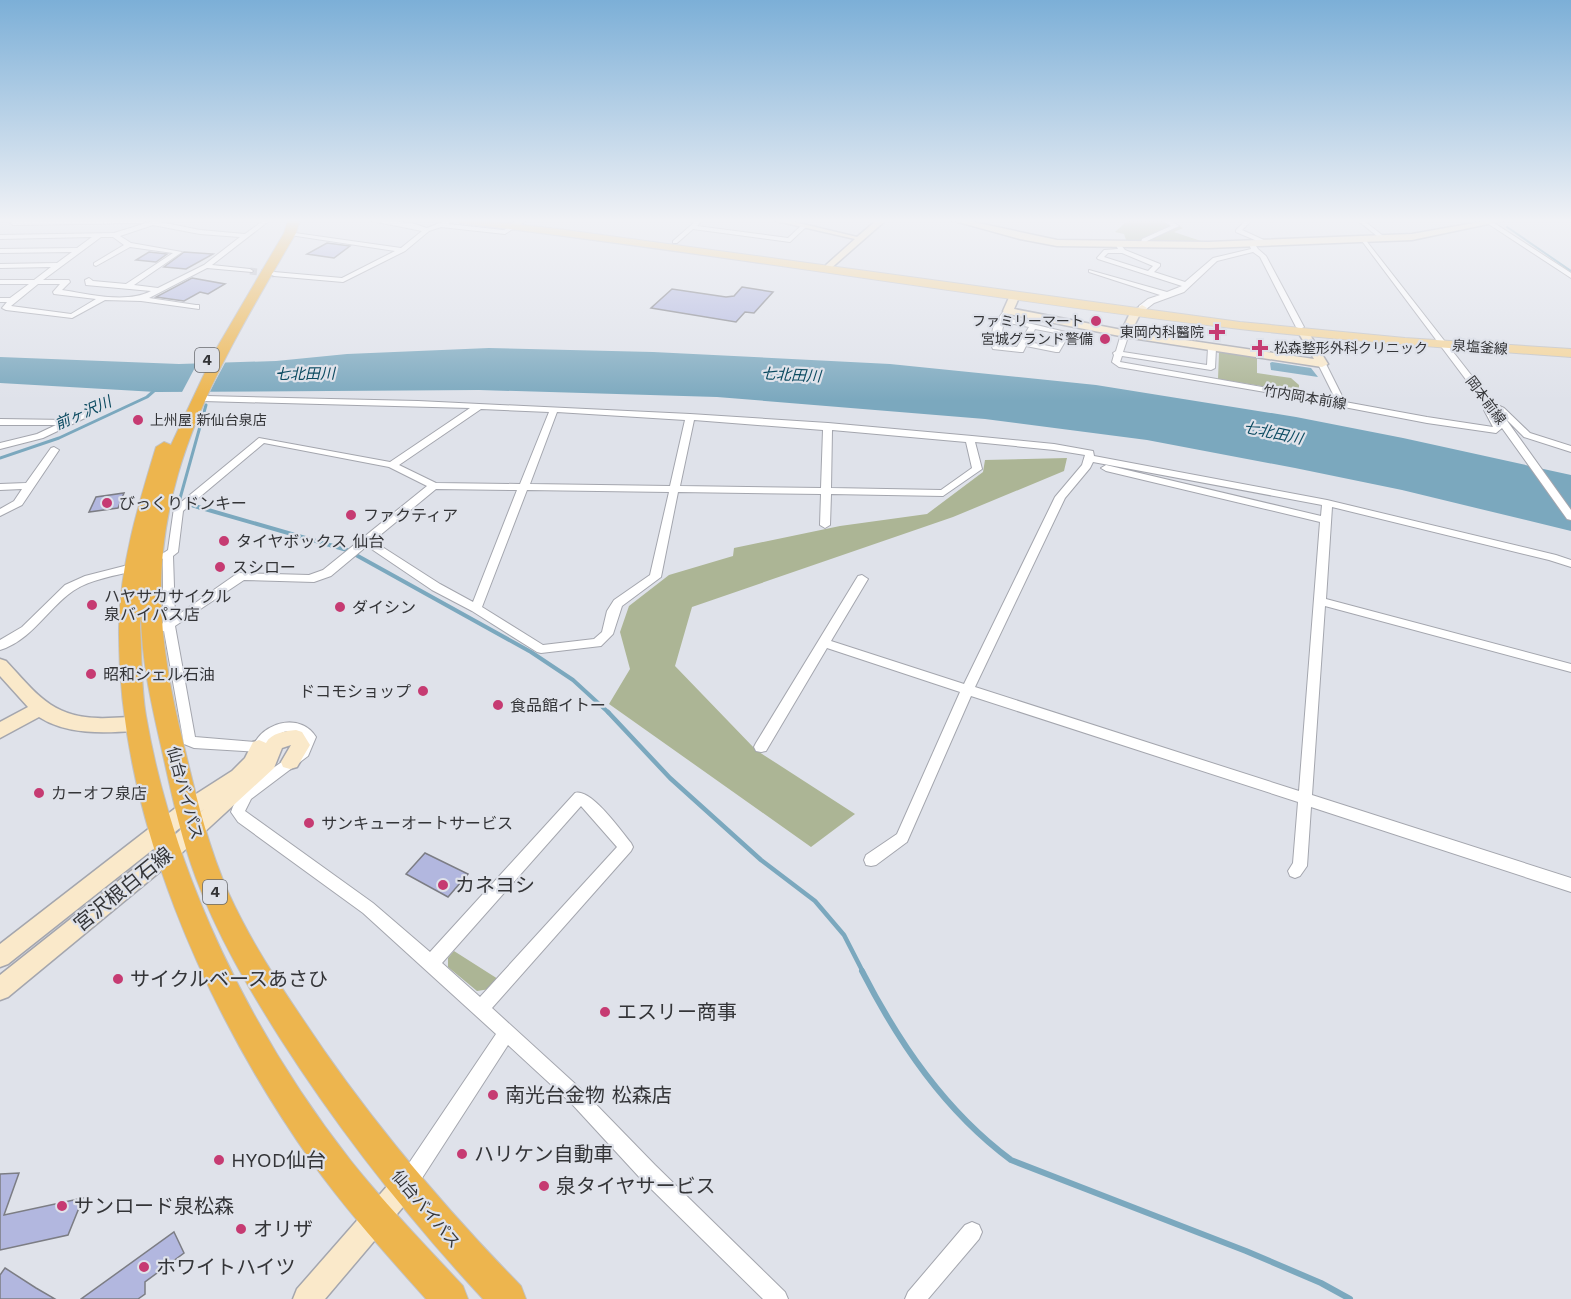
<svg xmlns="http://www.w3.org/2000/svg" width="1571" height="1299" font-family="'Work Sans','Noto Sans JP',sans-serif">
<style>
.green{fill:#acb595}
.water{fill:#7ba8be}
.pier{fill:#dfe2ea}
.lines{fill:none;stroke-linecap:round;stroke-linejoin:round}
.stream-far4{stroke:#7ba8be;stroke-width:2}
.stream-far3{stroke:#7ba8be;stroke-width:3}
.stream-far2{stroke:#7ba8be;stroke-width:4}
.stream-far1{stroke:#7ba8be;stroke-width:4.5}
.stream{stroke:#7ba8be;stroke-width:6}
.building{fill:#b2b7df;stroke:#7c7d84;stroke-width:1.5}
.street-tunnel{stroke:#bdbfc6;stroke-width:7;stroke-dasharray:7 4;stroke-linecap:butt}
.street-casing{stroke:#a4a6ae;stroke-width:2}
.secondary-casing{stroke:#a4a6ae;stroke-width:3}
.primary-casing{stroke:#c2c2c3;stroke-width:2}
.highway-casing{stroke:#c2c2c3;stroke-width:2}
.street{fill:#fff;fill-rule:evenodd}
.secondary{fill:#fae9ca;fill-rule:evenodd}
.primary{fill:#f4d395;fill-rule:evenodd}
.highway{fill:#edb54e;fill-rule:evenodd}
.poi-dot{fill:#c63b72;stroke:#dfe2ea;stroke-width:2}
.labels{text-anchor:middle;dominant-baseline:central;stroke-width:4.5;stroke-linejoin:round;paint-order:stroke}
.far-poi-label{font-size:14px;fill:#343538;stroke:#dfe2ea;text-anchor:end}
.far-street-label{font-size:14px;fill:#343538;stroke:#dfe2ea}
.shield{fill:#dfe2ea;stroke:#67696d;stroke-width:1.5}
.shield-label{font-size:15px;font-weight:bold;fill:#343538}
.far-water-label{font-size:15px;font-style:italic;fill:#0b4a60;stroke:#dfe2ea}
.poi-label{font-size:16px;fill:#343538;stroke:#dfe2ea;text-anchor:start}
.street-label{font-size:16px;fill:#343538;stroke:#dfe2ea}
.near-poi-label{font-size:20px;fill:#343538;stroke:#dfe2ea;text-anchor:start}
.near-street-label{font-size:20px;fill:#343538;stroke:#dfe2ea}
</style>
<rect width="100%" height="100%" fill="#dfe2ea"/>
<path class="green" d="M1128,220h44h-2l13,8 -9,4 33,11h-80l-3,-9 -9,-2z
M1224,351l33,5v17l34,5 8,7v7l-81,-13 1,-26z
M1067,458l-3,13 -111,46 -261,90 -17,59 81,84 99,64 -44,33 -202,-143 21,-35 -10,-37 9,-26 40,-31 64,-19 1,-8 106,-22 87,-12 56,-42 2,-12z
M454,951l44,28 -8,10 -13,2 -29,-24v-9z"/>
<path class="water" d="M489,348l164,4 237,12 206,21 200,32 107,21 168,37v56l-169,-41 -107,-22 -148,-28 -162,-21 -268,-22 -238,-7 -323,2 -156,-9v-26l179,7 97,-3 71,-7z
M1272,362l39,6 7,9 -47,-7 -1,-7z"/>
<path class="pier" d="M227,359l-18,34 -28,1 18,-34z"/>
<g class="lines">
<path class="stream-far4" d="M1507,227l64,44"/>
<path class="stream-far3" d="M0,458l59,-20 88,-41 8,-7
M203,509l-24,-7 27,-97"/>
<path class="stream-far2" d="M198,507l149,43 184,102 42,28 36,33"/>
<path class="stream-far1" d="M608,712l62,66 91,82 54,41 29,34 19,37"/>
<path class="stream" d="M862,971c37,72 83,140 149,189l235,91 75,32 29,16"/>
</g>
<path class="building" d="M327,243l23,3 -16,12 -27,-4z
M149,252l18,2 -11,8 -20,-2z
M184,252l29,2 -27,15 -22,-2z
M192,278l33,6 -17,10 -8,-2 -16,9 -28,-4z
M742,287l31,5 -19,21 -9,-1 -9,10 -85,-14 21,-19 54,8 8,-1z
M124,493l-6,15 -29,4 7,-15z
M425,853l43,21 -20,23 -42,-23z
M19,1173l-15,42 79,-17 -15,37 -68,15v-76z
M174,1232l10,21 -39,29v12l-7,5h-57z
M5,1268l31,20 19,11h-55v-24z"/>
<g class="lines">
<path class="street-tunnel" d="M250,271l24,3"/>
<g class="street-casing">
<path id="street" d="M145,220v2l-2,1 -130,2 -3,-2 3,-2z
M156,220h8l-4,2 40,8 45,4 19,-14h6l-58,45 38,4 3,2 -1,1 -45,-4 -58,30 47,7h3v4l-58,-8 -36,-1 -33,18 -66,-8 -4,-2 5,-6h-7v-4h10l19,-14h-29v-4h34l17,-13 -51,1v-4l57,-1 15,-11 -72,1v-4l77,-1 15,-11 -92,2v-4l114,-2zM153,225l47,9 40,3 -36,28 -46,23 -24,-3 48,-33 -51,-9 -11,-7zM101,237h12l11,8 -30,18v2l2,1 34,-19 43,6 -47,31 -33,-3 -4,-3 -4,2 1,5 65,6c-25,13 -62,3 -89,-1l8,-8 -1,-2h-26zM38,284h22l-7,8 1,2 42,5 -25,15 -60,-8z
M367,220h15l29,3 16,5 20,-8h7l-6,4 56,6 8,-5 5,1 -12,8 -64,-7 -12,4 -24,20 -62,31 -69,-6 -4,-2 4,-2 68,6 53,-27 -105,-16 -2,-1v-2l113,16 21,-17z
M697,220h6l-6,6 91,12 14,-13 5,1 -17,16 -97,-13 -16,14h-4v-2z
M1162,220h7l10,6 -32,15 -3,5h-4l2,-7 29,-13z
M1246,220h6l-10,10 24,11v2h-4l-26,-11v-2z
M1357,220h6l24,19 -5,1z
M1487,221h4l80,52v5l-84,-55z
M1364,238l129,165 11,5 26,25 41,13v6l-47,-15 -19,-19 66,92v10l-4,-1 -65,-91 -6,5 -69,-10 -156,-30 -152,-26 -7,-5 2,-7 -1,-2 3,-2 5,-17 4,-2 4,2 -6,18 84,13 1,-17 4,-2 4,2 -1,20 -4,2 -89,-14 -2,6 216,38 -18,-36 4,-2 4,2 19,38 82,15 66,10 -9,-17 1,-5 -123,-164v-2z
M1119,243l6,7 35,14v2l-6,6 31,10 28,-24 38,-9 -2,-5 5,-1 4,6 8,7 38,71 -4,2 -4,-2 -36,-70 -7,-5 -36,9 -33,31 -30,11 -9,7h-6v-4l9,-7 12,-4 -71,-23v-2l78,22 15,-6 -84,-27 -1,-1 7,-8 14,-1 -2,-4zM1108,253h14l31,13 -5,5 -44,-14z
M1003,312l7,2 -3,4 63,15 -11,19h-3l-30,-6 -3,6h-3l-27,-3 -3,-6 4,-19zM1004,322l25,5 -12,20 -18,-2zM1035,329l26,5 -7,13 -25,-5z
M206,396l212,5 272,13 138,9 144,13 82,8 39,7 1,5 233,44 229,55 15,5v7l-22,-7 -217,-53 -6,92 245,65v8l-246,-66 -13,189 259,83v14l-260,-85 -4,59 -7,10 -5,2 -5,-2 -2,-5 5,-8 5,-61 -327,-106 -64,146 -31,23 -5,1 -5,-1 -2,-5 2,-5 31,-21 63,-142 -133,-44 -61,103 -5,1 -5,-1 -2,-4 2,-4 102,-167 4,-1 6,4 -37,62 133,43 91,-187 27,-32 3,-10 -31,-5 -79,-8 7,27 -39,27 -112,-2 -1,31 -5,3 -5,-3 1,-31 -143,-2 -17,85 -39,29 -9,28 -12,12 -60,7 -4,-1 -65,-41 -40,-21 -65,-44 -36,30 -17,6 -70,-2 -69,46 20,111 60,5c13,-22 47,-28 61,-5l-8,19 -57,43 -6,12 128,92 57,49 145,-159c16,-5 46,38 56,50l2,4 -2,4 -139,157 91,83 72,74 130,127 3,7h-25l-122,-120 -70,-76 -63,-58 -93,144 -7,3 -7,-3 -3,-7 3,-7 95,-141 -133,-121 -125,-91 -7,-10c12,-38 58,-42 71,-74 -20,-20 -30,9 -43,14l-65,-4 -10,-4 -20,-113h-6l-2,-3 7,-5v-64l-4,-3 9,-6 6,-42 85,-70 131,24 80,-54 -267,-7 -1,-2zM481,409l68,3 -29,72 -84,-1 -37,-18zM557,412l128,8 -15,66 -140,-2zM694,420l129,10 -2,58 -141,-2zM832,430l134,12 6,26 -31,22 -110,-2zM264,443l125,24 38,19 -104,84 -14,5 -71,-2 -63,44 -2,-61 5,-4 5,-41zM1093,462l229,43 -1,11 -215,-51 -5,3 5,3 214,51 -21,269 -324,-104 90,-189 25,-30zM436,489l81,1 -44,112 -33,-18 -67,-43zM527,490l142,2 -19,83 -36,25 -7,11 -5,21 -8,7 -51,6 -61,-38zM581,806l36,41 -137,150 -38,-34z
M84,412l4,3 -1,2 -44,21 -43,11v-6l37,-9 19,-9h-56v-6l67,1z
M54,447l5,3 -37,55 -22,11v-7l14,-8 8,-12 -22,1v-6l26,-1 25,-35z
M132,564l5,4 -1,2c-20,6 -46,9 -63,21 -26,18 -41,49 -73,59v-10l22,-13 43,-42 20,-9z
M972,1222l7,3 3,7 -3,7 -51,60h-23l3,-7 57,-67z"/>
</g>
<g class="secondary-casing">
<path id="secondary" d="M517,220h9l-9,8h-6v-4z
M772,220h14l71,17 20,-17h9l-57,50 -3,-1v-4l29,-26z
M951,220h13l93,20 151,2 204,-8 79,-14h16l-95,20 -204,8 -151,-2 -37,-7z
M1011,293l9,2 -6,14 108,21 8,-17 12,-8 5,3 -8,8 -8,16 183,27 -16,-27 5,-3 4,1 21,34 -6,3 -197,-30 -121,-24 -1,-2z
M0,659l6,2c29,31 45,56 92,57 14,1 29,-3 42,1l3,5 -3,5 -6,2c-31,2 -67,4 -95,-14l-39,21v-16l28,-15 -28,-31z
M296,730l6,2 8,13 -13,22 -7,2 -7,-2 -2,-5 10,-17 -9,3 -8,20 -100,92 -166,137 -8,3v-25l160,-127 44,-39 -196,155 -8,3v-23l182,-141 50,-32 13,-13 8,-16 6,-2 7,3c5,-10 19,-12 30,-13z
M405,1172l9,4 4,9 -4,9 -89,105h-32l4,-10 99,-113z"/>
</g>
<g class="primary-casing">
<path id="primary" d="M455,220h25l78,9 682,93 165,16 166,11v8c-110,-8 -221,-16 -331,-28 -260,-31 -519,-75 -780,-106z"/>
</g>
<g class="highway-casing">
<path id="highway" d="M288,220h12l-4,13c-45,77 -93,155 -118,241 -28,98 -18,176 6,272 12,50 24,101 45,148 20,44 46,84 73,124 64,97 138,185 219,268l5,13h-43c-75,-81 -143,-167 -203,-261 -32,-51 -63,-103 -84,-160 -16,-43 -25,-87 -35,-132 -10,-44 -20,-88 -20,-134l-1,14c2,29 1,61 6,90 27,158 106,319 205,445 35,44 74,84 112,125l5,13h-42c-40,-45 -80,-89 -115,-138 -106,-151 -194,-348 -192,-534 1,-62 19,-121 37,-180l8,-5 7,3 44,-94 69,-118z"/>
</g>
<use href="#street" class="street"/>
<use href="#secondary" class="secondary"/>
<use href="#primary" class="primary"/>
<use href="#highway" class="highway"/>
</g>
<linearGradient id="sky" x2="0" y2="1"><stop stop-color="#7cafd7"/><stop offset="0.55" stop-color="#f1f2f6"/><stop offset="1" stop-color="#f1f2f6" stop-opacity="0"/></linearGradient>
<rect width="1571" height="401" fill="url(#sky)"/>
<g class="poi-dot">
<circle cx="1096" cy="321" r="6"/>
<path d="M1214 323h6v6h6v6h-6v6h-6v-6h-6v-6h6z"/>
<circle cx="1105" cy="339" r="6"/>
<path d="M1257 339h6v6h6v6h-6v6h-6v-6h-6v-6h6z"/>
<circle cx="138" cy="420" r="6"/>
<circle cx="107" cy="503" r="6"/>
<circle cx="351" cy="515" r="6"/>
<circle cx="224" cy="541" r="6"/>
<circle cx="220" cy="567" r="6"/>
<circle cx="92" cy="605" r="6"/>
<circle cx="340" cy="607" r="6"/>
<circle cx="91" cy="674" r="6"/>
<circle cx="423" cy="691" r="6"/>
<circle cx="498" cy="705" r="6"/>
<circle cx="39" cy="793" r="6"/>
<circle cx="309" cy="823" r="6"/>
<circle cx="443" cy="885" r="6"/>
<circle cx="118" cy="979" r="6"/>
<circle cx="605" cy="1012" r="6"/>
<circle cx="493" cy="1095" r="6"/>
<circle cx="462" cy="1154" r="6"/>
<circle cx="219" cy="1160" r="6"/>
<circle cx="544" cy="1186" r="6"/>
<circle cx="62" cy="1206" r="6"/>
<circle cx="241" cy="1229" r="6"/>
<circle cx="144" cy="1267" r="6"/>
</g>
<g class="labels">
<g class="far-poi-label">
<text x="1084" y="321">ファミリーマート</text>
<text x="1204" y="332">東岡内科醫院</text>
<text x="1093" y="339">宮城グランド警備</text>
<text x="1274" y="348" text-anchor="start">松森整形外科クリニック</text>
<text x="150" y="420" text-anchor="start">上州屋 新仙台泉店</text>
</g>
<g class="far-street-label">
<text transform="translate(1480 347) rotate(4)">泉塩釜線</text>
<text transform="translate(1305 397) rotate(10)">竹内岡本前線</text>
<text transform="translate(1486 400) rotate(53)">岡本前線</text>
</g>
<g class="shield">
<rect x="195" y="348" width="24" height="24" rx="4.5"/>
<rect x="203" y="880" width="24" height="24" rx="4.5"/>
</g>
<g class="shield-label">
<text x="207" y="360">4</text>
<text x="215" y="892">4</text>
</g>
<g class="far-water-label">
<text transform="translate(305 374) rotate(-1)">七北田川</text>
<text transform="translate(791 375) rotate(3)">七北田川</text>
<text transform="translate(83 413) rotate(-24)">前ヶ沢川</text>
<text transform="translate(1273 433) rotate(12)">七北田川</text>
</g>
<g class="poi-label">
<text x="119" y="503">びっくりドンキー</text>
<text x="363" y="515">ファクティア</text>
<text x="236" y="541">タイヤボックス 仙台</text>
<text x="232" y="567">スシロー</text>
<text x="104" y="596">ハヤサカサイクル<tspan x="104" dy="18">泉バイパス店</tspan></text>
<text x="352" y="607">ダイシン</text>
<text x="103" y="674">昭和シェル石油</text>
<text x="411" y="691" text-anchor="end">ドコモショップ</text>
<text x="510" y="705">食品館イトー</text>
<text x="51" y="793">カーオフ泉店</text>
<text x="321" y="823">サンキューオートサービス</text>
</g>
<g class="street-label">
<text transform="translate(185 793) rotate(75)">仙台バイパス</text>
<text transform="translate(426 1209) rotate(50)">仙台バイパス</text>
</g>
<g class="near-poi-label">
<text x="455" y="885">カネヨシ</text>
<text x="130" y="979">サイクルベースあさひ</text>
<text x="617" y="1012">エスリー商事</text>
<text x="505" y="1095">南光台金物 松森店</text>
<text x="474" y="1154">ハリケン自動車</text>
<text x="231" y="1160">HYOD仙台</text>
<text x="556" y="1186">泉タイヤサービス</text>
<text x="74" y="1206">サンロード泉松森</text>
<text x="253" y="1229">オリザ</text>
<text x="156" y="1267">ホワイトハイツ</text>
</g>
<g class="near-street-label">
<text transform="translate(123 889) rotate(-39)">宮沢根白石線</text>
</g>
</g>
</svg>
